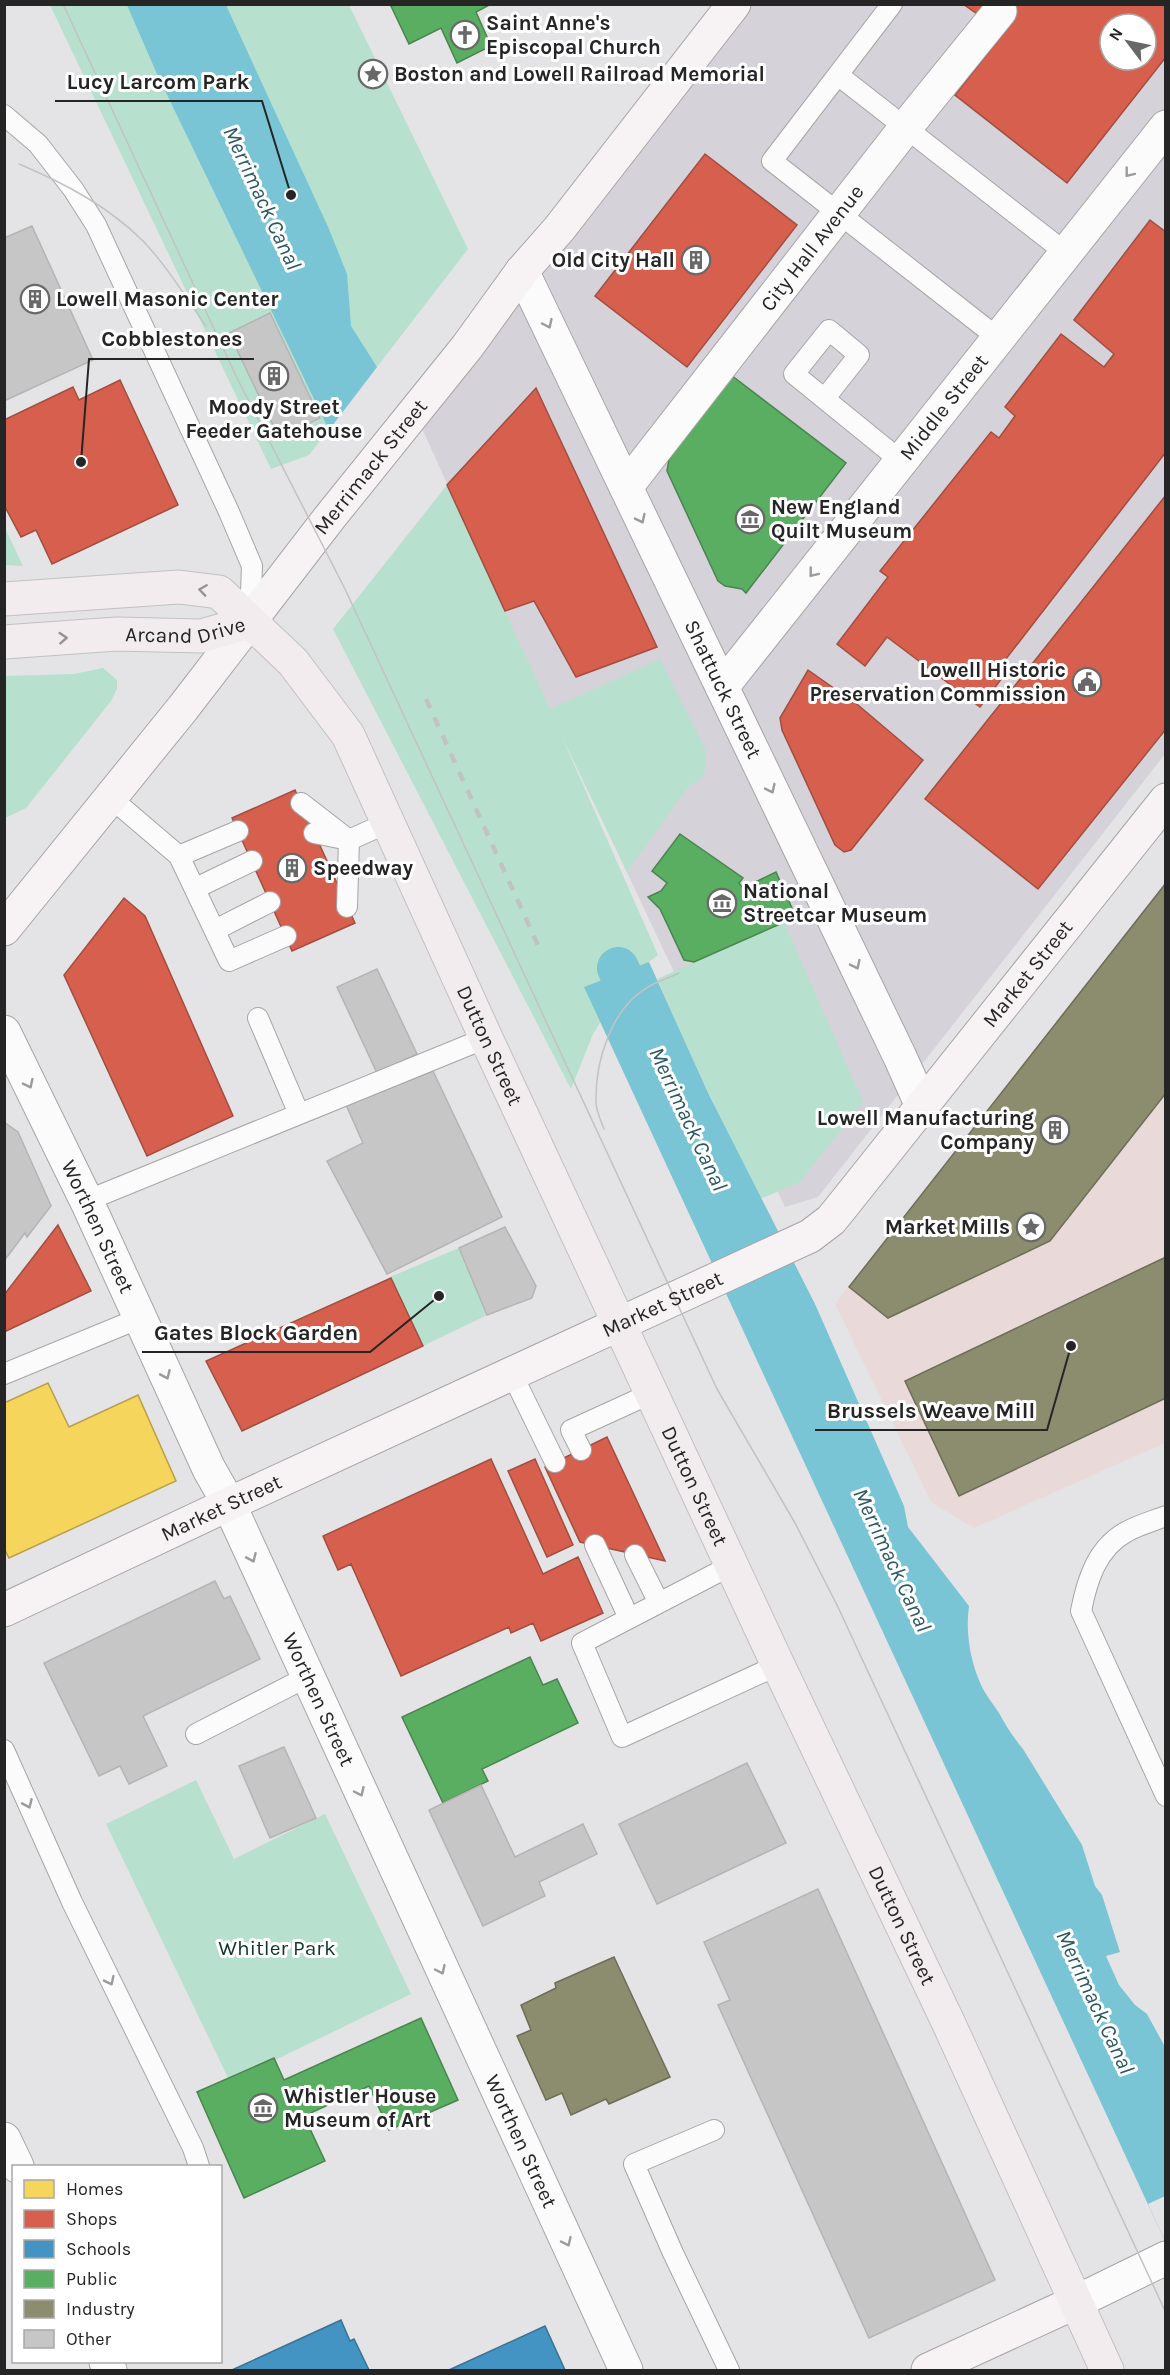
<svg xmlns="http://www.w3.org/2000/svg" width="1170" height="2375" font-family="Karla,sans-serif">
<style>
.built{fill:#d6d2d9;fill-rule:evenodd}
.industrial{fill:#e9dad9}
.green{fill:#b7e1ce}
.water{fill:#79c4d5}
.pier{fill:#e4e3e5}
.homes{fill:#f6d55c;stroke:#b7a04c;stroke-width:1.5}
.shops{fill:#d6604d;stroke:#a14e41;stroke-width:1.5;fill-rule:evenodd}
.schools{fill:#4393c3;stroke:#3a7294;stroke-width:1.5}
.public{fill:#5aae61;stroke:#4a854f;stroke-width:1.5}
.industry{fill:#8c8c6e;stroke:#6d6d58;stroke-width:1.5}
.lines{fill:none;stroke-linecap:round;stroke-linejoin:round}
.canal{stroke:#79c4d5;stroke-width:42}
.building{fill:#c7c6c7;stroke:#b5b4b5;stroke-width:1.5}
.service-casing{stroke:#a6a5a6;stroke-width:22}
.minor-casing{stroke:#a6a5a6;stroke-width:35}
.tertiary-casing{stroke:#a6a5a6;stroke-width:35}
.secondary-casing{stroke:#a6a5a6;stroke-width:35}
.primary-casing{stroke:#c2c1c2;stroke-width:35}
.service{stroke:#fbfbfb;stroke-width:20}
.minor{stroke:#fbfbfb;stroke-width:33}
.tertiary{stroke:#fbfbfb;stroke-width:33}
.secondary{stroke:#f7f3f4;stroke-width:33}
.primary{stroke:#f2ecee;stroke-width:33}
.tram{stroke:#c2c2c3;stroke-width:1.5}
.rail{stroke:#c2c2c3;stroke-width:4.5;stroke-dasharray:10 10;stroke-linecap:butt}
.oneway{stroke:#9b9b9b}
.oneway2{stroke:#969294}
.labels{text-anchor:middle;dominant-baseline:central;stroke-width:6;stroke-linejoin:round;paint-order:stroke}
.poi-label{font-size:21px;font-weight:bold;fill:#252526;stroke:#fff;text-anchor:start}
.street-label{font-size:21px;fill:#252526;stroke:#fff}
.park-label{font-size:21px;fill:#0f3626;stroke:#fff}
.water-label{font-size:22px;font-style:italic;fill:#2b5863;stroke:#fff}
.leader{fill:none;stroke:#252526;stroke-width:2}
.callout-dot{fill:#252526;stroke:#fff;stroke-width:2}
.callout-label{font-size:22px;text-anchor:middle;font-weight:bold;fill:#252526;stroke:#fff;stroke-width:6;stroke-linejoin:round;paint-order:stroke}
</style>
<rect width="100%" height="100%" fill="#e4e3e5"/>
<path class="built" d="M742,5h423v749l-347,443 -33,10 -264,-559 -104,-231zM1110,24h36v36h-36z"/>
<path class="industrial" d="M1165,883v560l-191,85 -43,-26 -96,-198z"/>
<path class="green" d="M50,5h299l119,244 -159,206 -38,14z
M447,485l103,224 110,-50 46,91 -2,27 -16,10 -61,85 -65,-135 96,218 -30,23 -35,56 -22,55 -238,-460z
M5,528l18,38 -18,-1z
M103,668l14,12v9l-6,12 -85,107 -21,10v-142l69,-2z
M784,922l79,180 -63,80 -40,17 -51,-104 -52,-116z
M459,1248l28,67 -64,31 -33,-69z
M196,1780l38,79 91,-45 86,180 -181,88 -124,-258z"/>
<path class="water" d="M127,5h99l103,224 18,45 4,52 26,41 -48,63 -172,-356z
M649,962l60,133 106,209 89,202 4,21 61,79c-4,28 2,59 14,83 5,9 11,16 16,24 7,13 14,24 24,36l59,96 13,41 7,9 18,57 -14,4 13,29 16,20 12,9 18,33v194l-581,-1254z"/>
<path class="pier" d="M1165,2196v45l-17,-37z"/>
<path class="homes" d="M48,1383l21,44 69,-32 38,86 -167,77 -5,-10v-145z"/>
<path class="shops" d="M963,4h31l-11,14z
M994,4h172v53l-99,126 -112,-88 58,-74zM1110,24h36v36h-36z
M705,154l92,71 -110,142 -92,-71z
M1150,220l16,12v220l-164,212 7,5 -29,38 -93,-70 -22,29 -28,-22 51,-67 -8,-6 111,-139 8,6 16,-22 -10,-9 56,-73 43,33 10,-13 -40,-34z
M120,380l58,125 -126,59 -16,-34 -15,7 -17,-32v-85l69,-33 6,13z
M536,388l121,259 -81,30 -42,-76 -29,10 -58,-126z
M1166,495v234l-128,160 -113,-90z
M808,670l50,35 65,55 -72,90 -7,2 -9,-7 -53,-115 -2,-12z
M295,790l60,133 -63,28 -60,-133z
M124,898l21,18 88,200 -86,40 -83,-181z
M58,1225l33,66 -87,41v-37z
M391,1278l32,68 -181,85 -36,-70z
M607,1437l58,124 -85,-19 -35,-75z
M491,1459l52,115 35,-17 25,56 -62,28 -8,-18 -22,10 -2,-6 -108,49 -50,-112 -13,6 -15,-34z
M535,1459l38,86 -26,12 -39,-86z"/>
<path class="schools" d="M341,2320l9,21 4,-2 15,31h-137z
M545,2326l20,44h-116z"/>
<path class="public" d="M390,4h101l-15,8 15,34 -34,17 -16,-35 -32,16z
M731,375l115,88 -100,130 -4,-4 -17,-3 -7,-5 -51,-110 2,-12z
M680,834l63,44 -4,5 4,5 33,-16 20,45 -102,45 -10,-2 -24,-51 -12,-12 13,-6 6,-8 -15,-12z
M530,1657l13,28 14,-6 21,44 -96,46 6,12 -45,22 -41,-86z
M421,2018l37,82 -69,30 -20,-44 -65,30 21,45 -81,37 -47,-106 77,-34 10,22z"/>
<path class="industry" d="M1166,883v210l-116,148 -162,77 -39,-31z
M1166,883v210l-116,148 -162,77 -39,-31z
M1166,1257v141l-207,98 -54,-115z
M1166,1257v141l-207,98 -54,-115z
M614,1957l56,120 -61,27 -3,-5 -35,16 -9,-22 -16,7 -29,-64 14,-6 -10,-25 35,-17 -1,-5z"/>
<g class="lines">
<path class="canal" d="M618,968l26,57"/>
</g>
<path class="building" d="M32,226l61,134 -89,41v-163z
M270,313l50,105 -41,20 -50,-105z
M377,969l40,85 -40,19 -40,-86z
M433,1071l69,146 -115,57 -60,-113 36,-18 -17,-38z
M4,1122l14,10 33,74 -24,31 -2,-4 -21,28z
M505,1227l31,59 -4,12 -45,17 -28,-67z
M215,1581l9,18 6,-3 30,63 -117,57 24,50 -38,18 -9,-18 -21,10 -55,-113z
M284,1747l32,71 -46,20 -31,-72z
M747,1763l39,80 -129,61 -38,-80z
M481,1785l34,72 68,-33 14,30 -58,28 6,14 -62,30 -54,-116z
M818,1889l177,391 -126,58 -151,-333 12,-5 -26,-58z"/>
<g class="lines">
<g class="service-casing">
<path id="service" d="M892,4l-120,157 226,177
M838,75l228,178
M4,115l34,29 35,45 23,36 133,287 23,54 -2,53
M825,398l34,-43 -30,-25 -35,44 107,87
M111,798l68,58 50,105 57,-25
M301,803l44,34
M314,833l35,7 38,-17
M179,856l59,-25
M196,888l56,-27
M347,907l2,-67
M215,930l55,-28
M258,1018l41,96
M86,1201l400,-163
M4,1374l136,-56
M512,1374l43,88
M581,1450l-10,-20 81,-37
M1166,1516c-13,5 -28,9 -40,16 -29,16 -39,48 -45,79l85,185
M595,1545l34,73
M635,1555l24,48
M732,1565l-150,78 40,94 156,-72
M196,1734l111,-57
M4,1750l68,152 121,246 6,18
M714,2130l-80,34 39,89 56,117"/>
</g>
<g class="minor-casing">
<g id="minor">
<path id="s1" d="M626,487l280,-360 94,-116"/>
<path d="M1076,2302l90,-44"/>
</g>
</g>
<g class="tertiary-casing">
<g id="tertiary">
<path id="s2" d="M522,271l378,786 22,49"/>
<path id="s3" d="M722,687l444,-560"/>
<path id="s4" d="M4,1032l84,172 121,265 20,35 397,866"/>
<path d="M4,2139l13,27"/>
<path d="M106,2362l4,8"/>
</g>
</g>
<g class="secondary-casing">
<g id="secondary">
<path id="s5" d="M4,929l179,-221 147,-191 137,-170 55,-76 37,-42 175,-225"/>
<path id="s6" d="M4,1610l225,-106 581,-268 21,-16 9,-11 326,-409"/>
<path d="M928,2370l148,-68"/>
</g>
</g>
<g class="primary-casing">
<g id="primary">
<path id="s7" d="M4,599l175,-12 40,5 74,70 55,73 138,303 292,627 171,359 158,346"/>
<path id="s8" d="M4,642l113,-8 84,2 49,-14"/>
</g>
</g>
<use href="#service" class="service"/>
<use href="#minor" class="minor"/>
<use href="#tertiary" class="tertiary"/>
<use href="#secondary" class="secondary"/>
<use href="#primary" class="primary"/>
<path class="tram" d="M63,4l173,372 109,213 372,800 78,134 42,82 329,708
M19,164c45,19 89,42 124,77 24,25 43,57 63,85
M604,1129c-3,-8 -8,-18 -8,-27 -1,-40 15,-94 52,-115 10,-6 21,-9 31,-14"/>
<path class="rail" d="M426,699l116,255"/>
</g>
<defs><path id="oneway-chevron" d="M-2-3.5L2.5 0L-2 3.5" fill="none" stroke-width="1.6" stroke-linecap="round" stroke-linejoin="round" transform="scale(1.5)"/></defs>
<g class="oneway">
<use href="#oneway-chevron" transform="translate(1129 173) rotate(128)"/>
<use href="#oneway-chevron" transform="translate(548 324) rotate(65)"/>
<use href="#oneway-chevron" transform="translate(641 519) rotate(64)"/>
<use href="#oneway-chevron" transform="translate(813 573) rotate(128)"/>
<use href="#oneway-chevron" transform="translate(771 789) rotate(64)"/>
<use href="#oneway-chevron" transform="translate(856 965) rotate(64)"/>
<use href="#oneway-chevron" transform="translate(29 1084) rotate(64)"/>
<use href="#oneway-chevron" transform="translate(166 1375) rotate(66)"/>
<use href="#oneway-chevron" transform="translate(252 1558) rotate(66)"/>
<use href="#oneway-chevron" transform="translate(360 1792) rotate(65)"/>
<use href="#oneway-chevron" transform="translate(28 1804) rotate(66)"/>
<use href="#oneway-chevron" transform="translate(441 1970) rotate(65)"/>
<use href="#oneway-chevron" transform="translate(110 1981) rotate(64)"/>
<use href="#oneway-chevron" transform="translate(567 2242) rotate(65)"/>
</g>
<g class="oneway2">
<use href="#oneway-chevron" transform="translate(203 590) rotate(-172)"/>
<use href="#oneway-chevron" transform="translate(63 638) rotate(-4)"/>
</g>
<defs>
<g id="church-ring" transform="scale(1.5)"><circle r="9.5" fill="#fff" stroke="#686869" stroke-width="1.5"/><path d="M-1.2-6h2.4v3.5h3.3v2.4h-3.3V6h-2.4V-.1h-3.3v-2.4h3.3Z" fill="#686869"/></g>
<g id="sight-ring" transform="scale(1.5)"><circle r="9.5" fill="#fff" stroke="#686869" stroke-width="1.5"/><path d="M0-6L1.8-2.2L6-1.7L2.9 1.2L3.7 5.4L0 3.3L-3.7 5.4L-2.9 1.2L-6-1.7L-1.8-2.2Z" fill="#686869"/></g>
<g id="building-ring" transform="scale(1.5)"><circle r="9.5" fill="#fff" stroke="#686869" stroke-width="1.5"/><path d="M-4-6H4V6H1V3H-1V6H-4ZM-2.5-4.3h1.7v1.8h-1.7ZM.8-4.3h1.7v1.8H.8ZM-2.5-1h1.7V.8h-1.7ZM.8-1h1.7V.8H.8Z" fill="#686869"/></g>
<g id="museum-ring" transform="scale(1.5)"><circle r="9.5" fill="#fff" stroke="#686869" stroke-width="1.5"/><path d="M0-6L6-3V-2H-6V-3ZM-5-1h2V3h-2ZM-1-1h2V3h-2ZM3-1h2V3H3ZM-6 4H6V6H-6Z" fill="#686869"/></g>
<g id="civic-ring" transform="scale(1.5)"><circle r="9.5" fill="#fff" stroke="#686869" stroke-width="1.5"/><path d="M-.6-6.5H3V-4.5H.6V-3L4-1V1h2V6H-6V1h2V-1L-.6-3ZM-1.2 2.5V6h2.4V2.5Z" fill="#686869"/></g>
</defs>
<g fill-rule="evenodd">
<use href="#church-ring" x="465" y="35"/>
<use href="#sight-ring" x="373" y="74"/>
<use href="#building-ring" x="696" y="260"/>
<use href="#building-ring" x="35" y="299"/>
<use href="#building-ring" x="274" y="376"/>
<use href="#museum-ring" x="750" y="519"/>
<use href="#civic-ring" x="1087" y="682"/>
<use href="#building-ring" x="292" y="868"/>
<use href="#museum-ring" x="722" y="903"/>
<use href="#building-ring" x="1055" y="1130"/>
<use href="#sight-ring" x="1031" y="1227"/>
<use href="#museum-ring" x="263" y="2108"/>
</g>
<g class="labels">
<g class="poi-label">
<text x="486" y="23">Saint Anne's<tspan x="486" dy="24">Episcopal Church</tspan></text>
<text x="394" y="74">Boston and Lowell Railroad Memorial</text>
<text x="675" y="260" text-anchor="end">Old City Hall</text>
<text x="56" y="299">Lowell Masonic Center</text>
<text x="274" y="407" text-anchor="middle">Moody Street<tspan x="274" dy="24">Feeder Gatehouse</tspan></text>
<text x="771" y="507">New England<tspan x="771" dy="24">Quilt Museum</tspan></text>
<text x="1066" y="670" text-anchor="end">Lowell Historic<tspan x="1066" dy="24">Preservation Commission</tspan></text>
<text x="313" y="868">Speedway</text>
<text x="743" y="891">National<tspan x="743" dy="24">Streetcar Museum</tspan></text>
<text x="1034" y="1118" text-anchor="end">Lowell Manufacturing<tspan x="1034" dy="24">Company</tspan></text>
<text x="1010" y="1227" text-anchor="end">Market Mills</text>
<text x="284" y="2096">Whistler House<tspan x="284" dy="24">Museum of Art</tspan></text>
</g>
<g class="street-label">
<text stroke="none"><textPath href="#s1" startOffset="303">City Hall Avenue</textPath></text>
<text stroke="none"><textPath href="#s3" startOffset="357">Middle Street</textPath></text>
<text stroke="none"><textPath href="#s5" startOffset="590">Merrimack Street</textPath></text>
<text stroke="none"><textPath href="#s8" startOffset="182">Arcand Drive</textPath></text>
<text stroke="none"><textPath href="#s2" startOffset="464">Shattuck Street</textPath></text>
<text stroke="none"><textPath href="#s6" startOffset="1230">Market Street</textPath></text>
<text stroke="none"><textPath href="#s7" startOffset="750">Dutton Street</textPath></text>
<text stroke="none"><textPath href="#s4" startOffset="216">Worthen Street</textPath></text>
<text stroke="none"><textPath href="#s6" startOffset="726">Market Street</textPath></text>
<text stroke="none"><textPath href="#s7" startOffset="1236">Dutton Street</textPath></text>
<text stroke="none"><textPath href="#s6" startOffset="240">Market Street</textPath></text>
<text stroke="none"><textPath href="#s4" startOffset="738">Worthen Street</textPath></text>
<text stroke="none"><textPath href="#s7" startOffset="1722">Dutton Street</textPath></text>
<text stroke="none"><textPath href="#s4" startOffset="1224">Worthen Street</textPath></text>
</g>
<g class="park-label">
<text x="277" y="1948">Whitler Park</text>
</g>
<g class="water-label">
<text transform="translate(262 198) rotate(65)">Merrimack Canal</text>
<text transform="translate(688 1119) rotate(65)">Merrimack Canal</text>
<text transform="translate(892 1560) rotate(65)">Merrimack Canal</text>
<text transform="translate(1095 2002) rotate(65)">Merrimack Canal</text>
</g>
</g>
<path class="leader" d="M291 195L262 101H55M81 462L89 359H254M439 1296L370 1352H142M1071 1346L1047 1430H815"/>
<g class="callout-dot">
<circle cx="291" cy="195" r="6"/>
<circle cx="81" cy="462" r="6"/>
<circle cx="439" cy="1296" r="6"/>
<circle cx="1071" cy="1346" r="6"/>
</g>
<g class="callout-label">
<text x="158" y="89">Lucy Larcom Park</text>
<text x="172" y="346">Cobblestones</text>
<text x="256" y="1340">Gates Block Garden</text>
<text x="931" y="1418">Brussels Weave Mill</text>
</g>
<rect width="1170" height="2375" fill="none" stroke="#252526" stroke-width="12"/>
<rect x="12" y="2165" width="210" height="198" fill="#ffffff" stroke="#a8a8a8" stroke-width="1.5"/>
<rect x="24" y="2180" width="30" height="18" fill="#f6d55c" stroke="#a8a8a8" stroke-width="1.5"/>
<text x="66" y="2195" font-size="18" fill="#252526">Homes</text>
<rect x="24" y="2210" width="30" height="18" fill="#d6604d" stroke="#a8a8a8" stroke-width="1.5"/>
<text x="66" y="2225" font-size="18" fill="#252526">Shops</text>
<rect x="24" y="2240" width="30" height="18" fill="#4393c3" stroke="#a8a8a8" stroke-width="1.5"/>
<text x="66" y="2255" font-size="18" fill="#252526">Schools</text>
<rect x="24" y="2270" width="30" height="18" fill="#5aae61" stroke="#a8a8a8" stroke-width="1.5"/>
<text x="66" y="2285" font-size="18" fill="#252526">Public</text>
<rect x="24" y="2300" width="30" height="18" fill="#8c8c6e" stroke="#a8a8a8" stroke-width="1.5"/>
<text x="66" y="2315" font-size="18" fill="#252526">Industry</text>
<rect x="24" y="2330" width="30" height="18" fill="#c7c6c7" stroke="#a8a8a8" stroke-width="1.5"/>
<text x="66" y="2345" font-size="18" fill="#252526">Other</text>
<g transform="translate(1128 42) rotate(302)"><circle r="28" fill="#ffffff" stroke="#a8a8a8" stroke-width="1.5"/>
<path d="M0-4.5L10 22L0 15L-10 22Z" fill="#686869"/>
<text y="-9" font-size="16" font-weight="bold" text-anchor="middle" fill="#252526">N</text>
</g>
</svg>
